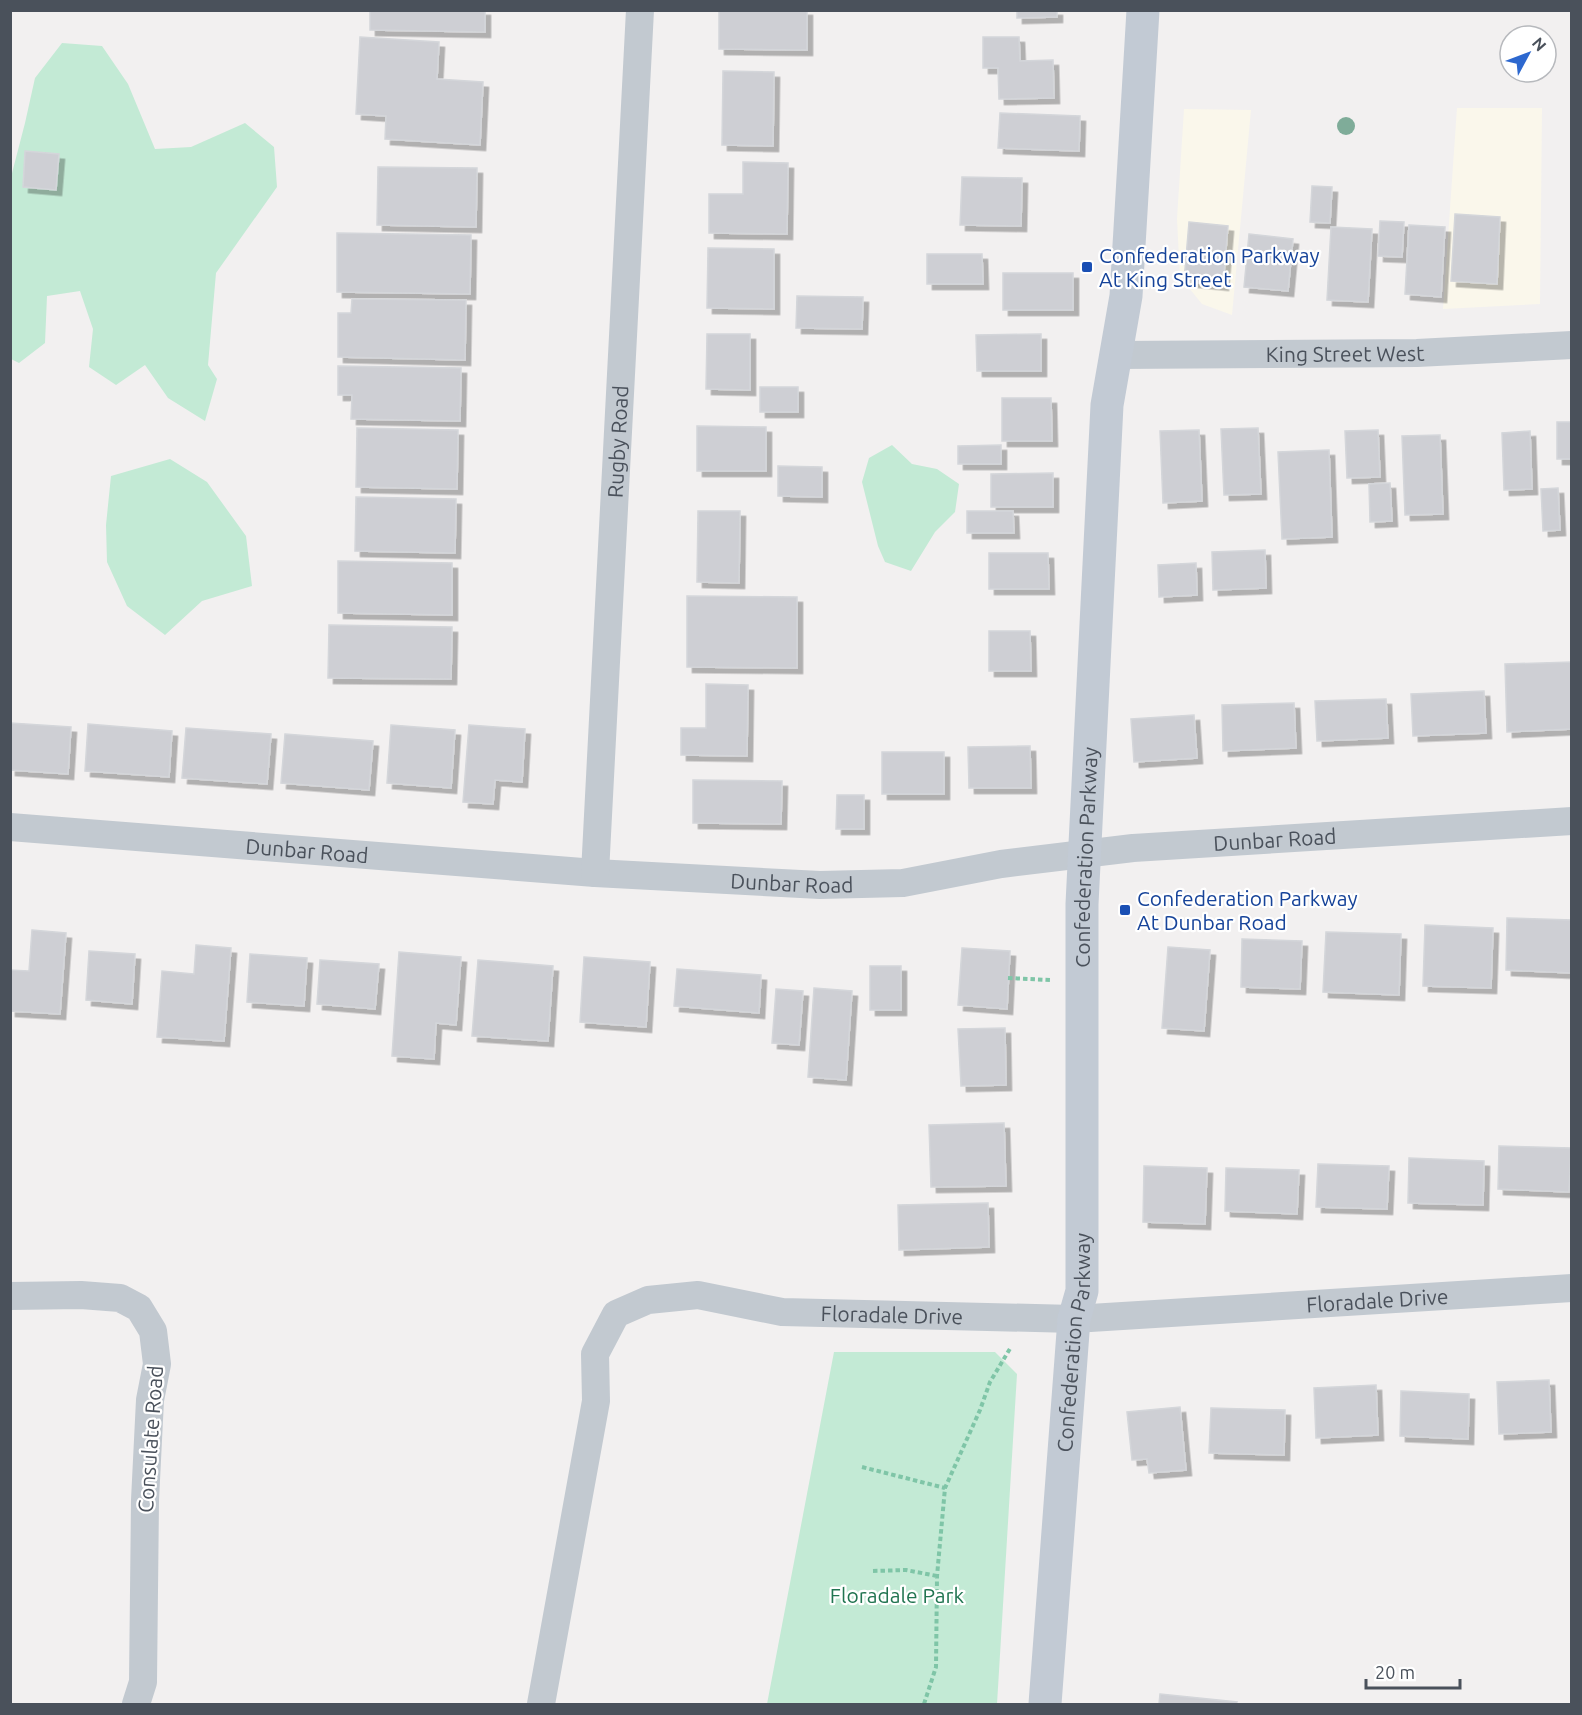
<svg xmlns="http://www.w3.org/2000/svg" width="1582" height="1715" font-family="Ubuntu,sans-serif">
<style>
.commercial{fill:#faf7eb}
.green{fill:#c3ead5}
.building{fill:#cecfd4;stroke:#d4d6da;stroke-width:1.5;filter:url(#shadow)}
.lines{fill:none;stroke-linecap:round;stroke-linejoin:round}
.path{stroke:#7fc5a7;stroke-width:4;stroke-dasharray:4.5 3;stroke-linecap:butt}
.street{stroke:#c2c9d0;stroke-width:28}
.secondary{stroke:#c2cad4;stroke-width:33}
.tree{fill:#7fac99}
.transit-dot{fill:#1a4fb4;stroke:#fff;stroke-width:2}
.labels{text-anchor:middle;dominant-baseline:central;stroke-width:4.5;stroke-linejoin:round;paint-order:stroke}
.transit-label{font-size:21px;fill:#164399;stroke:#fff;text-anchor:start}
.street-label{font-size:21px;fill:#4a515b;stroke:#fff}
.park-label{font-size:21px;fill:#217551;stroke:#fff}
</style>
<defs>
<filter id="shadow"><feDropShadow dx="5.5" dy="5.5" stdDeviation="0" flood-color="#0004"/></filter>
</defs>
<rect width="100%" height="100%" fill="#f2f0f0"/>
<path class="commercial" d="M1457,108h85l-2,196 -97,5z
M1184,109l67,1 -19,205 -30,-11 -22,-27 -3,-58z"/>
<path class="green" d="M62,43l40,3 26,38 27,65 36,-2 54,-24 29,24 3,40 -61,86 -8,92 9,14 -12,42 -37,-23 -23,-33 -29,20 -27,-18 4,-38 -13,-38 -33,5 -2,47 -26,20 -8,-4v-182l14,-54 10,-45z
M892,445l20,19 25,5 22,15 -4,28 -20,20 -24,39 -26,-9 -7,-16 -16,-64 7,-24z
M170,459l37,23 39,54 6,50 -50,15 -37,34 -38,-29 -20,-44 -1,-37 5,-49z
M834,1352h161l22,22 -20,330h-230z"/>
<path class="building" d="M370,10h115v22l-115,-2z
M719,10h88v40l-88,-1z
M1017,10h40v7l-40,1z
M360,37l79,5 -2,37 46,3 -3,63 -95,-6 1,-23 -30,-2z
M983,37h36l1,24 33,-1 1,38 -55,1 -1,-31h-15z
M723,71l51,1 -1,74 -51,-1z
M1000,113l80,3 -1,35 -81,-3z
M25,151l34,3 -3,36 -33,-3z
M743,162l45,1 -1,71 -78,-1v-39h34z
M378,167l99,1 -1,59 -99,-2z
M962,177l60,1 -1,48 -61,-1z
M1312,186l20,1 -2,36 -20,-1z
M1455,214l45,3 -3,67 -46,-3z
M1380,221l24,1 -2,35 -24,-1z
M1189,222l39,4 -5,59 -39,-4z
M1409,225l36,2 -4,70 -36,-3z
M1331,227l41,2 -4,73 -41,-2z
M337,233l134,2 -1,59 -133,-2z
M1249,234l44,5 -5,52 -44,-4z
M708,248l66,1v60l-67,-1z
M927,254h55l1,30h-56z
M1003,273h70v37h-70z
M797,296l66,1 -1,32 -66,-1z
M352,299l114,1 -1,60 -127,-3v-44h13z
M707,334h43v56l-44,-1z
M1041,334v37h-64l-1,-36z
M338,366l123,2 -1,53 -109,-2 1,-24h-14z
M760,387h38v25h-38z
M1002,398h49l1,43h-50z
M1557,422h15v37h-15z
M697,426l69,1v44h-69z
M357,428l101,2 -1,59 -101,-2z
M1258,428l3,66 -37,1 -3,-66z
M1199,430l3,71 -39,2 -3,-72z
M1378,430l2,47 -33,1 -2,-47z
M1530,431l2,58 -28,1 -2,-57z
M1440,435l3,79 -38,1 -3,-79z
M1001,445v19h-43v-18z
M1329,450l3,87 -50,2 -4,-87z
M778,466l44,1v30l-44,-1z
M1053,473v34h-62v-33z
M1390,483l2,38 -22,1 -1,-38z
M1558,488l2,42 -17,1 -2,-42z
M356,497l100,2 -1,54 -100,-2z
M698,511h42l-1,72 -42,-1z
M967,511h46l1,22h-47z
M1265,550l1,38 -53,2 -1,-38z
M989,553h59l1,36h-60z
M338,561l114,2v52l-114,-2z
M1196,563l1,32 -38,2 -1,-32z
M687,596l110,1v71l-110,-1z
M329,625l123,2 -1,52 -123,-1z
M989,631h41l1,40h-42z
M1572,662v67l-65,3 -2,-68z
M706,684l42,1 -1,71 -66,-1v-27h25z
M1484,691l2,42 -73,3 -2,-42z
M1386,699l2,39 -71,3 -2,-40z
M1294,703l2,45 -73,3 -1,-46z
M1194,715l3,43 -63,4 -3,-43z
M10,723l61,4 -3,47 -58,-4z
M88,724l84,7 -3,46 -84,-6z
M391,725l64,5 -4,58 -64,-5z
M469,725l56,4 -3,53 -27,-2 -2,24 -30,-2z
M186,728l85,6 -4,50 -85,-6z
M285,734l88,7 -4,49 -88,-7z
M1030,746l1,42h-62l-1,-41z
M882,752h62v42h-62z
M693,780l89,1 -1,43 -88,-1z
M837,795h27v34h-28z
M1507,918l65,2v53l-66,-3z
M1425,925l68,3 -2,60 -68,-2z
M32,930l34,3 -6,81 -50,-3v-41l19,1z
M1326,932l75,2 -2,61 -76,-3z
M1242,939l60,2 -2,48 -59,-2z
M196,945l35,3 -7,93 -67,-4 5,-66 32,3z
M1168,947l42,3 -6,81 -42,-3z
M962,948l48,3 -3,58 -49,-4z
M89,951l46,3 -3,50 -46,-4z
M399,952l62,5 -5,68 -20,-2 -2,36 -42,-3z
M250,954l57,4 -3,48 -57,-4z
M584,957l66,5 -4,65 -66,-5z
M320,960l59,4 -4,45 -58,-5z
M478,960l75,6 -5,75 -76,-5z
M870,966h31v44h-31z
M677,969l84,6 -2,38 -85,-7z
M814,988l38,3 -6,89 -38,-3z
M776,989l27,2 -4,54 -27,-2z
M1005,1028l1,57 -45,1 -3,-57z
M1004,1123l2,63 -75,1 -2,-62z
M1499,1146l72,2 -2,44 -71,-3z
M1409,1158l75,3 -1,44 -75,-2z
M1318,1164l71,2 -2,43 -71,-2z
M1144,1166l63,2 -2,56 -62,-2z
M1226,1168l73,2 -2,44 -72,-3z
M988,1203l1,44 -90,3 -1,-45z
M1549,1380l2,52 -52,2 -2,-52z
M1376,1385l2,50 -62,3 -2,-50z
M1401,1391l68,3 -1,45 -68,-3z
M1180,1407l6,63 -37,3 -2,-14 -15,1 -5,-48z
M1211,1408l74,2 -1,45 -75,-2z
M1160,1694l77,8 -1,2h-77z"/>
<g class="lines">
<path class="path" d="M1008,978l42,2
M862,1467l83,21
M873,1571l33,-1 31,6
M924,1704l12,-37 1,-91 8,-88 35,-78 10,-28 21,-35"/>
<g class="street">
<path id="s1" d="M1117,355l300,-2 155,-8"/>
<path id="s2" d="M10,827l585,46 225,12 83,-2 98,-19 132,-16 439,-27"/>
<path id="s3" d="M595,873l45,-863"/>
<path d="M10,1296l71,-1 39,3 19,10 14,23 4,33 -7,36 -5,100 -2,182 -7,22"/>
<path id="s4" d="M541,1704l55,-303 -1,-47 21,-40 32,-14 50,-5 84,17 292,7 498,-31"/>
</g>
<path class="secondary" id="s5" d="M1045,1704l29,-385 8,-28v-387l25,-499 19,-109 17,-286"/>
</g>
<circle class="tree" cx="1346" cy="126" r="9"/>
<g class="transit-dot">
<rect x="1081" y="261" width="12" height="12" rx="3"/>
<rect x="1119" y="904" width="12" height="12" rx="3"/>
</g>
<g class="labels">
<g class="transit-label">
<text x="1099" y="255">Confederation Parkway<tspan x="1099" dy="24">At King Street</tspan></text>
<text x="1137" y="898">Confederation Parkway<tspan x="1137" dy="24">At Dunbar Road</tspan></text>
</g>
<g class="street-label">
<text stroke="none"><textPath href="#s1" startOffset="228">King Street West</textPath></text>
<text stroke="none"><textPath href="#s3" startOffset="432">Rugby Road</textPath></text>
<text stroke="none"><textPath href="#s2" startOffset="1270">Dunbar Road</textPath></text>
<text stroke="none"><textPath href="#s2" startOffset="298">Dunbar Road</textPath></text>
<text stroke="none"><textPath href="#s5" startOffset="849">Confederation Parkway</textPath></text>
<text stroke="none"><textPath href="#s2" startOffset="784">Dunbar Road</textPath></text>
<text stroke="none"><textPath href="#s4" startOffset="1167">Floradale Drive</textPath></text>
<text stroke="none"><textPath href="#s4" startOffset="681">Floradale Drive</textPath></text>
<text stroke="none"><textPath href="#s5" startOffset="363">Confederation Parkway</textPath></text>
<text transform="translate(150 1439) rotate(-86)">Consulate Road</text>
</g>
<g class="park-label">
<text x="897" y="1595">Floradale Park</text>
</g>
</g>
<rect width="1582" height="1715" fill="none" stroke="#4a515b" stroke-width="24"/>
<g transform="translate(1528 54) rotate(49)"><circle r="28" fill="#ffffff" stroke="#b7b9bd" stroke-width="1.5"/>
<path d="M0-4.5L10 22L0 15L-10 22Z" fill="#2d68cf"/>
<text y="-9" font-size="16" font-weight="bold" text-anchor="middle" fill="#4a515b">N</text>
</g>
<path d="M1366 1679v9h94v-9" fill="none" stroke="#4a515b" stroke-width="3"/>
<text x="1375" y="1679" font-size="18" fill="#4a515b" stroke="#ffffff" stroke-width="4.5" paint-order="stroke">20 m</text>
</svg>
